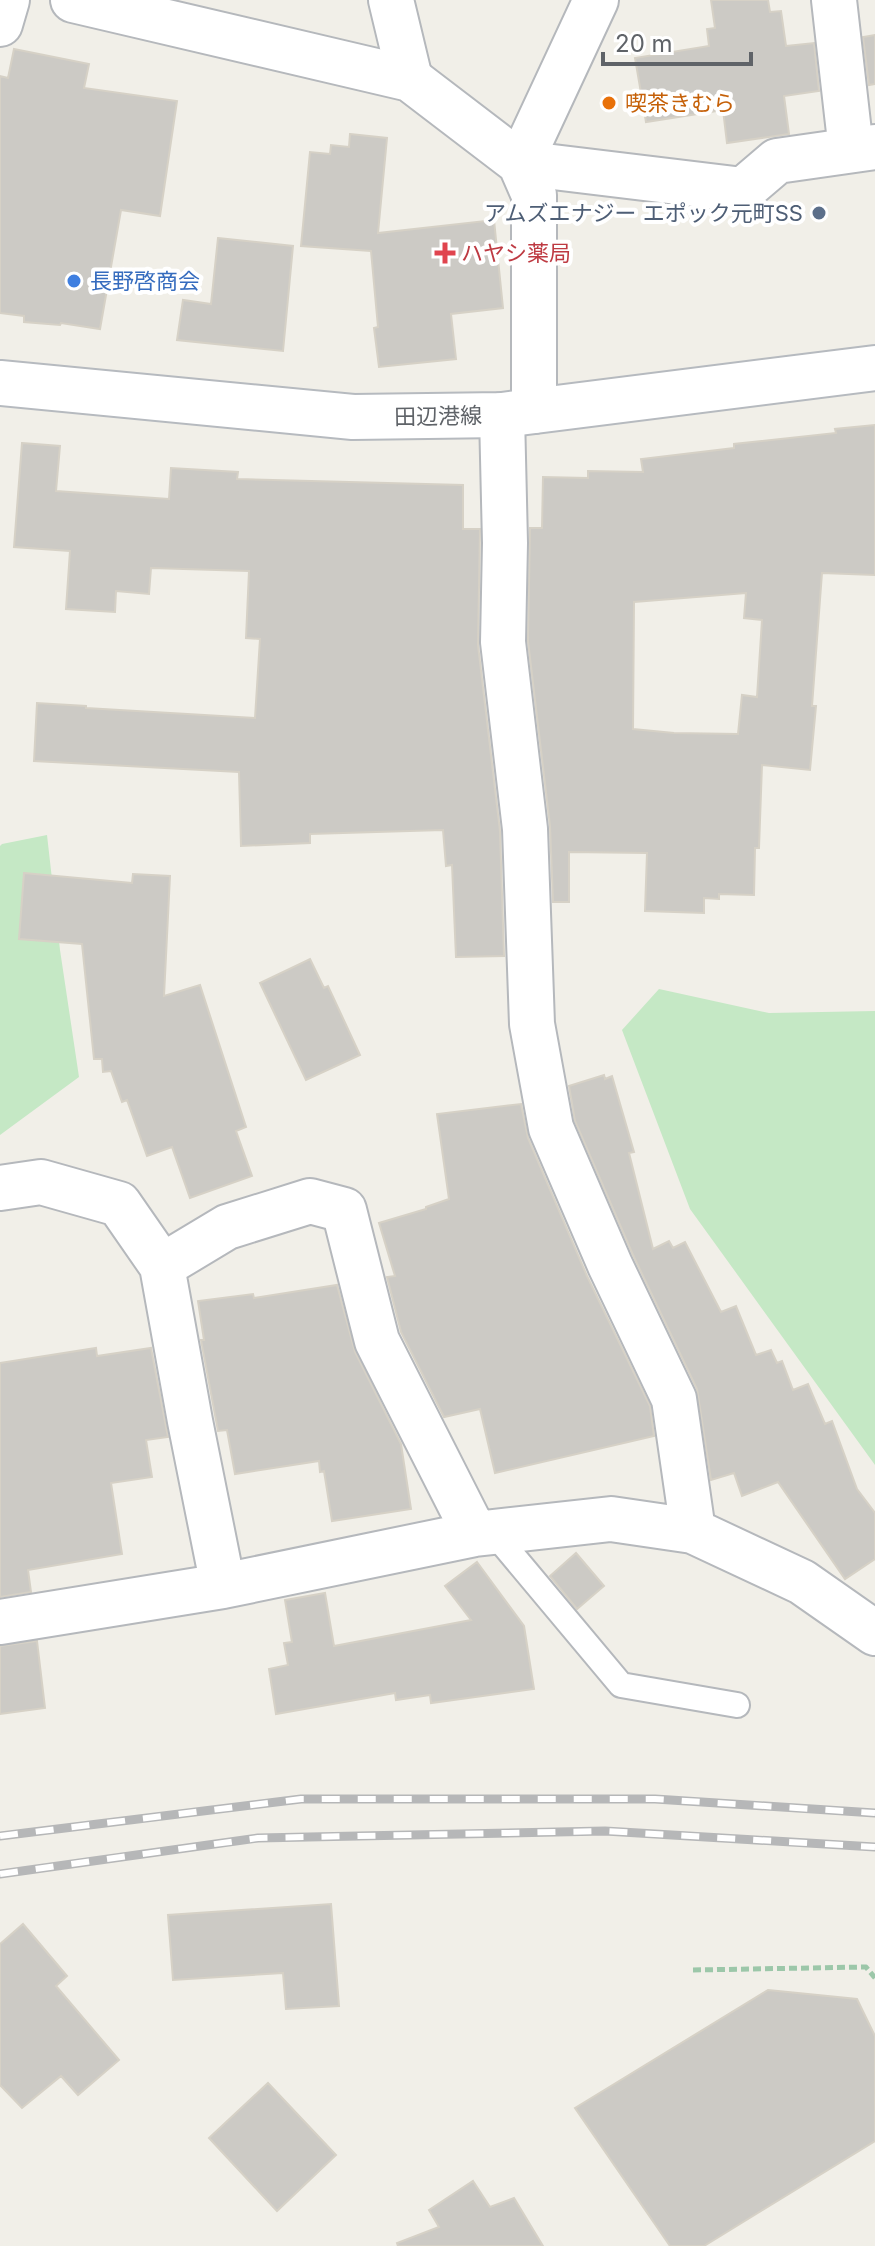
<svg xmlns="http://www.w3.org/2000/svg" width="875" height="2246" font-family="Inter,'Noto Sans JP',sans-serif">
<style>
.green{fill:#c5e8c5}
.building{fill:#cccac5;stroke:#d6d1c6;stroke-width:2;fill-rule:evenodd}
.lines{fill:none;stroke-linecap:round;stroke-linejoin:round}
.service-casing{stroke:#b5b8bc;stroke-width:28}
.minor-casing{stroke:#b5b8bc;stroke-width:48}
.tertiary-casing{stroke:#b5b8bc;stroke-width:48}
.secondary-casing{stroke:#b6babf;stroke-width:48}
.path{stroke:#9cc7a9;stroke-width:5;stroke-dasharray:8 4;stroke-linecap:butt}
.service{stroke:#fff;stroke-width:24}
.minor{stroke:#fff;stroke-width:44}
.tertiary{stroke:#fff;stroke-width:44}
.secondary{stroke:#fff;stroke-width:44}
.rail-casing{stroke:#b6b7b8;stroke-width:9}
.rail{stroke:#fff;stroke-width:6;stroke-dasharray:18;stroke-linecap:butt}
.food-dot{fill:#e8710a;stroke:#fff;stroke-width:3}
.service-dot{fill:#5c6f8a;stroke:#fff;stroke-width:3}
.health-dot{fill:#e0444e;stroke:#fff;stroke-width:3}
.shop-dot{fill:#3f7fe0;stroke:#fff;stroke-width:3}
.labels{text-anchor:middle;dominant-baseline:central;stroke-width:8;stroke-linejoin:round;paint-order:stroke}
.food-label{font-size:22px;fill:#c56008;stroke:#fff;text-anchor:start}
.service-label{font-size:22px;fill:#4e5e75;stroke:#fff;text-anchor:end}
.health-label{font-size:22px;fill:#be3a42;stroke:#fff;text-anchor:start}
.shop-label{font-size:22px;fill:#366cbe;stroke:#fff;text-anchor:start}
.street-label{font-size:22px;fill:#5f6368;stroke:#fff}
</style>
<rect width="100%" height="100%" fill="#f1efe8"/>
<path class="green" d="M47,835l13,115 19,127 -79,58v-289l2,-2z
M659,989l110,24 106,-2v454l-185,-256 -68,-179z"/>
<path class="building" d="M711,0h57l2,12 11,-1 5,35 28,-3 5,48 -35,5 5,38 -62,9 -4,-33 -77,12 -11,-64 74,-12 -2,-17 8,-1z
M875,35v49l-6,1 -6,-48z
M14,49l75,15 -5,24 93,13 -17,115 -39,-6 -21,119 -39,-6 -1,2 -36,-3v-6l-24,-3v-237l8,2z
M350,134l37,4 -9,95 116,-13 9,88 -52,6 5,45 -77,8 -5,-39 4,-1 -7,-76 -70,-5 9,-94 20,2 1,-9 18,2z
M218,238l75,8 -10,105 -106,-11 6,-40 28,4z
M875,425v150l-53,-2 -10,133h4l-6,64 -48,-5 -3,83h-4l-1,47 -35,-1v5l-15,-1v15l-59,-2 2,-58 -78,-1v50h-16l-3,-76 -22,-185 2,-113h12l1,-51 45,1v-7l55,1 -2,-13 93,-11v-4l102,-11 -1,-4zM746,593l-2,25 18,2 -5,77 -15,-2 -4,39 -64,-1 -41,-4 1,-127z
M22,443l38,3 -4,45 113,8 2,-31 67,4 -1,7 226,6v44h17l-2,116 22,186 4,125 -48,1 -4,-92 -6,1 -3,-36 -133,4v9l-69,3 -2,-74 -205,-11 3,-58 49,3v2l169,10 5,-79 -14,-1 3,-67 -98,-3 -2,26 -33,-3 -1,21 -49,-3 4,-58 -56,-4z
M24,873l108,10 1,-9 37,2 -6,120 36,-11 46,142 -10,4 16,45 -62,22 -18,-51 -25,9 -20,-56 -5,2 -11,-31 -8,1 -1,-13h-8l-12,-115 -63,-5z
M310,959l14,29 4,-2 32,69 -54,25 -46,-97z
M604,1075l1,4 7,-3 22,76 -5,1 24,96 16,-8 4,7 12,-6 36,70 15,-6 20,49 15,-5 6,13 5,-2 11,29 15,-6 17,40 7,-3 25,68 18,24v46l-30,20 -67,-97 -36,14 -8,-23 -23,7 -14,-91 -64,-134 -58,-134 -6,-35z
M521,1104l7,34 59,138 63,130 4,30 -159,37 -15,-64 -36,8 -43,-85 -14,-55 8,-1 -16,-53 47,-14v-2l23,-8 -12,-85z
M337,1285l18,67 46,92 10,65 -79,12 -8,-50 -4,1 -1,-11 -84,13 -8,-44 -9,1 -17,-91h3l-6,-39 55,-7 1,4z
M96,1348l1,8 54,-8 17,89 -22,3 6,37 -41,6 11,71 -94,16 3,22 -31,5v-234z
M576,1553l28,33 -27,23 -27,-33z
M477,1562l47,64 10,63 -103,14 -1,-8 -34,5 -1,-7 -119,21 -7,-45 19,-4 -4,-22 8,-1 -7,-42 40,-7 9,53 137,-26 -26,-34z
M37,1641l8,67 -45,6v-68z
M331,1904l8,102 -53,3 -3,-36 -110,7 -5,-65z
M23,1924l44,52 -11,10 63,74 -41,35 -17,-19 -39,32 -22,-23v-141z
M768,1990l89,9 18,37v105l-171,105h-34l-95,-138z
M268,2083l68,72 -59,56 -68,-73z
M473,2181l17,26 24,-9 29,48h-145l-1,-3 42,-16 -10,-17z"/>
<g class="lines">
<g class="service-casing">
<path id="service" d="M493,1532l128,153 116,20"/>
</g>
<g class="minor-casing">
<path id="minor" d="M391,0l19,79
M596,0l-76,163 223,27 34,-29 98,-14
M834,0l17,150
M0,24l7,-24
M502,415l3,128 -2,99 22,187 7,195 19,104 59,137 64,134 19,132
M0,1188l41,-6 78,22 43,62 28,155 33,165
M162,1266l65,-39 83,-26 34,9 33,131 98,193
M0,1622l223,-36 252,-52 136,-15 82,12 109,51 73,51"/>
</g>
<g class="tertiary-casing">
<path id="tertiary" d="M73,0l337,79 110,84 14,32v216"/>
</g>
<g class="secondary-casing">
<path id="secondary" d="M0,383l353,34 149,-2 373,-47"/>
</g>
<path class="path" d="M693,1970l173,-3 9,11"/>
<use href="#service" class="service"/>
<use href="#minor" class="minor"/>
<use href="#tertiary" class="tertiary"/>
<use href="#secondary" class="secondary"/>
<g class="rail-casing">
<path id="rail" d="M0,1836l301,-37h354l220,14
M0,1874l258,-36 347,-7 270,16"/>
</g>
<use href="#rail" class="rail"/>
</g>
<circle class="food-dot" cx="609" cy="103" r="8"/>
<circle class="service-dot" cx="819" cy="213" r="8"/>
<path class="health-dot" d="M441 241h8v8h8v8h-8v8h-8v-8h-8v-8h8z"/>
<circle class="shop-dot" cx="74" cy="281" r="8"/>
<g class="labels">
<g class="food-label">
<text x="625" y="103">喫茶きむら</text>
</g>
<g class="service-label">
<text x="803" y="213">アムズエナジー エポック元町SS</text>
</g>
<g class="health-label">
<text x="461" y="253">ハヤシ薬局</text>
</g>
<g class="shop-label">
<text x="90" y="281">長野啓商会</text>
</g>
<g class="street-label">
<text transform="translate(438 416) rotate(-1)">田辺港線</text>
</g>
</g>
<path d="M603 52v12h148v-12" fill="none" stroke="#5f6368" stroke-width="4"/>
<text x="615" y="52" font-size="24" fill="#5f6368" stroke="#ffffff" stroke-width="6" paint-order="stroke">20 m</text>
</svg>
